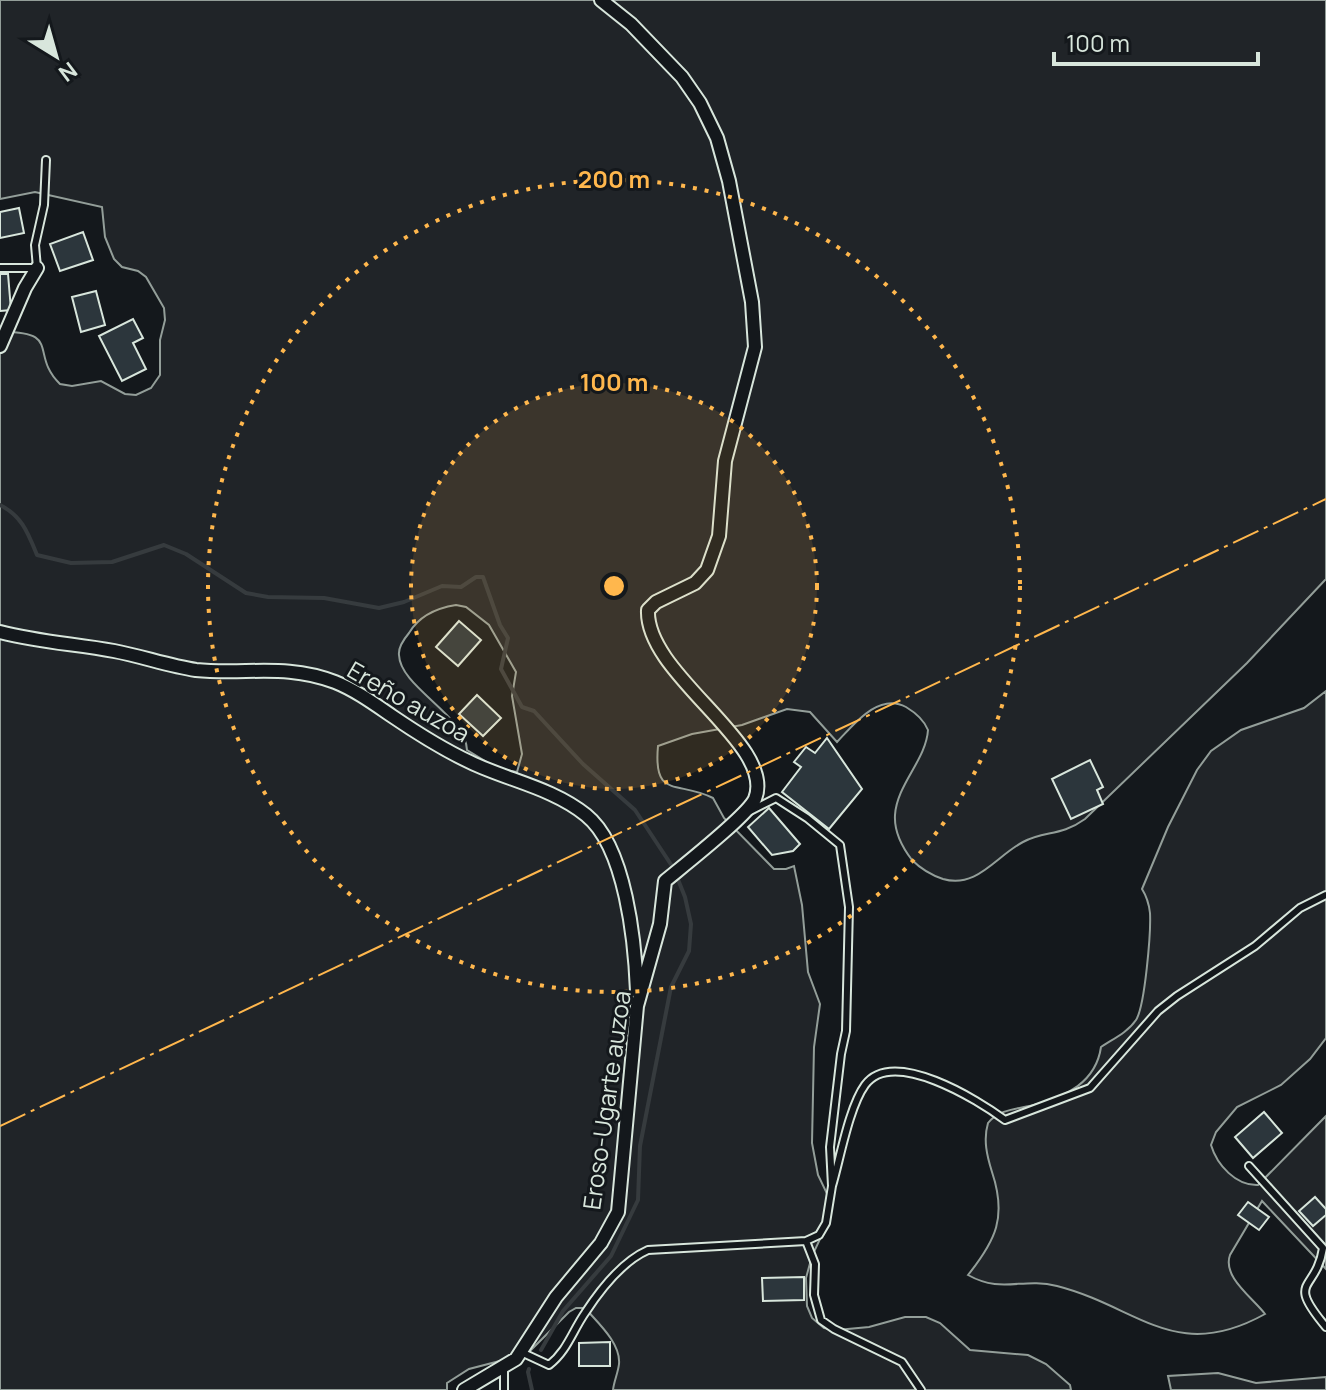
<svg xmlns="http://www.w3.org/2000/svg" width="1326" height="1390" font-family="Manrope,sans-serif">
<style>
.green{fill:#202428;stroke:#939e99;stroke-width:2;fill-rule:evenodd}
.lines{fill:none;stroke-linecap:round;stroke-linejoin:round}
.stream{stroke:#363b3e;stroke-width:4}
.building{fill:#2c363c;stroke:#d8e6dc;stroke-width:2}
.lane-casing{stroke:#d8e6dc;stroke-width:10}
.street-casing{stroke:#d8e6dc;stroke-width:16}
.lane{stroke:#14181c;stroke-width:6}
.street{stroke:#14181c;stroke-width:12}
.power{stroke:#ffb74d;stroke-width:2;stroke-dasharray:28 6 4 6;stroke-linecap:butt}
.ring{fill:none;stroke:#ffb74d;stroke-width:4;stroke-dasharray:4 8}
.labels{text-anchor:middle;dominant-baseline:central;stroke-width:6;stroke-linejoin:round;paint-order:stroke}
.street-label{font-size:24px;fill:#d8e6dc;stroke:#14181c}
.centre{fill:#ffb74d;stroke:#14181c;stroke-width:4}
.ring-label{font-size:24px;text-anchor:middle;font-weight:bold;fill:#ffb74d;stroke:#14181c;stroke-width:6;stroke-linejoin:round;paint-order:stroke}
</style>
<rect width="100%" height="100%" fill="#14181c"/>
<path class="green" d="M0,0h1326v579l-79,84 -162,156c-25,18 -40,11 -62,23 -27,14 -46,47 -80,37 -12,-4 -22,-10 -31,-19 -10,-13 -18,-28 -17,-45 2,-31 31,-55 33,-85 -4,-10 -12,-17 -22,-23 -27,-15 -52,17 -69,35l-27,-30 -23,-3 -45,16 -50,9 -34,12c-5,54 20,34 55,52l11,20 50,51h12l8,-3 8,39 6,67 12,32 -6,43 -2,96 6,32 14,29 -4,18 -16,34 -6,22 1,28 5,12 12,10 13,2 32,-3 36,-10h21l14,6 30,27 58,5 18,9 24,21 1,5h-458c1,-9 5,-17 6,-26 2,-21 -22,-42 -34,-56h-9l-7,4 -42,42 -58,15 -22,14v7h-447v-1058c63,-1 29,22 60,52l12,2 29,-5 24,13 11,1 15,-7 9,-13v-35l5,-20 -1,-12 -18,-31 -8,-6 -16,-4 -8,-8 -9,-22 -3,-30 -67,-15 -35,7zM456,605l10,2 23,18 27,47 -4,24 10,58 -5,18 -19,-3 -31,-19c-1,-34 -67,-63 -68,-95 -1,-8 5,-16 10,-22 10,-17 28,-25 47,-28z
M1326,691v347l-16,21 -29,26 -44,22 -21,25 -5,13c6,20 25,41 47,40l68,-69v153l-64,-68 -32,54c-8,22 23,43 35,59 -90,50 -126,-7 -208,-28 -35,-9 -55,8 -89,-11 28,-35 39,-58 24,-103 -5,-16 -9,-32 -4,-49 11,-14 29,-14 46,-18 32,-8 62,-23 67,-58 12,-8 27,-15 35,-27 9,-14 15,-88 14,-107 -1,-9 -3,-16 -8,-24l26,-62 29,-57 14,-19 30,-21 63,-22z
M1218,1373l38,10 70,-6v13h-155l-3,-14z"/>
<g class="lines">
<path class="stream" d="M0,505c22,11 28,28 37,50l34,8 41,-1 52,-17 22,9 60,39 22,4 56,1 55,10 25,-6 38,-16 19,1 15,-10h7l17,48 8,13 -7,31 21,38 12,4 49,53 52,46 37,56
M541,1350l22,-39 48,-55 27,-56 2,-54 31,-159 18,-36 2,-27 -6,-27 -8,-20
M529,1369l-1,3 4,18"/>
</g>
<path class="building" d="M19,208l5,25 -24,5v-26z
M83,232l10,28 -33,11 -10,-27z
M0,274h8l3,36 -11,1z
M96,291l9,34 -24,7 -9,-35z
M133,319l10,19 -10,5 13,26 -24,12 -23,-45z
M459,621l22,19 -23,26 -22,-19z
M477,695l24,23 -18,18 -24,-22z
M827,738l35,51 -33,40 -47,-37 19,-25 -7,-5 12,-15 9,6z
M1090,760l13,27 -6,3 6,14 -32,15 -19,-40z
M769,808l31,36 -7,7 -21,4 -24,-28z
M1264,1112l18,21 -29,25 -18,-21z
M1315,1197l11,12v6l-13,11 -14,-15z
M1248,1202l21,15 -10,13 -21,-15z
M804,1277v23l-41,1 -1,-23z
M610,1342v24h-31v-23z"/>
<g class="lines">
<g class="lane-casing">
<path id="lane" d="M0,268h37l-2,-23 9,-40 2,-45
M750,811l26,-13 31,20 33,27 9,62 -3,124 -5,23 -11,93 2,39 -6,37 -7,12 -13,6
M1249,1166l74,82c-7,45 -38,30 3,79
M832,1186c8,-27 17,-79 33,-101 28,-38 113,15 140,35l85,-32 68,-77 19,-15 78,-50 45,-38 26,-13
M521,1352l28,13c18,-14 23,-33 36,-52 15,-23 38,-52 63,-63l158,-9 9,23 -1,31 7,25 13,9 68,33 19,28
M504,1390v-23"/>
</g>
<g class="street-casing">
<path id="street" d="M0,346l25,-58 12,-20
M0,632c38,10 76,12 114,19 27,5 55,15 82,19 49,5 90,-7 139,12 20,8 38,21 57,34 25,17 50,33 78,46 37,18 83,26 116,53 40,32 49,128 51,176
M464,1390l52,-31 40,-62 45,-54 17,-31 19,-206 23,-82 5,-43c18,-15 82,-65 90,-82 22,-55 -110,-124 -107,-189l8,-8 39,-19 12,-13 12,-34 6,-75 30,-114 -3,-45 -23,-121 -12,-43 -17,-35 -18,-26 -51,-53 -30,-24"/>
</g>
<use href="#lane" class="lane"/>
<use href="#street" class="street"/>
<path class="power" d="M0,1126l1326,-627"/>
</g>
<circle cx="614" cy="586" r="203" fill="#ffb74d" fill-opacity=".12"/>
<g class="ring">
<circle cx="614" cy="586" r="203"/>
<circle cx="614" cy="586" r="406"/>
</g>
<g class="labels">
<g class="street-label">
<text transform="translate(409 701) rotate(30)">Ereño auzoa</text>
<text transform="translate(606 1100) rotate(-82)">Eroso-Ugarte auzoa</text>
</g>
</g>
<circle cx="614" cy="586" r="12" class="centre"/>
<g class="ring-label">
<text x="614" y="188">200 m</text>
<text x="614" y="391">100 m</text>
</g>
<g transform="translate(56 56) rotate(143)" stroke="#14181c" stroke-width="6" paint-order="stroke">
<path d="M0-6L14 30L0 20L-14 30Z" fill="#d8e6dc"/>
<text y="-12" font-size="22" font-weight="bold" text-anchor="middle" fill="#d8e6dc">N</text>
</g>
<path d="M1054 52v12h204v-12" fill="none" stroke="#d8e6dc" stroke-width="4"/>
<text x="1066" y="52" font-size="24" fill="#d8e6dc" stroke="#14181c" stroke-width="6" paint-order="stroke">100 m</text>
</svg>
